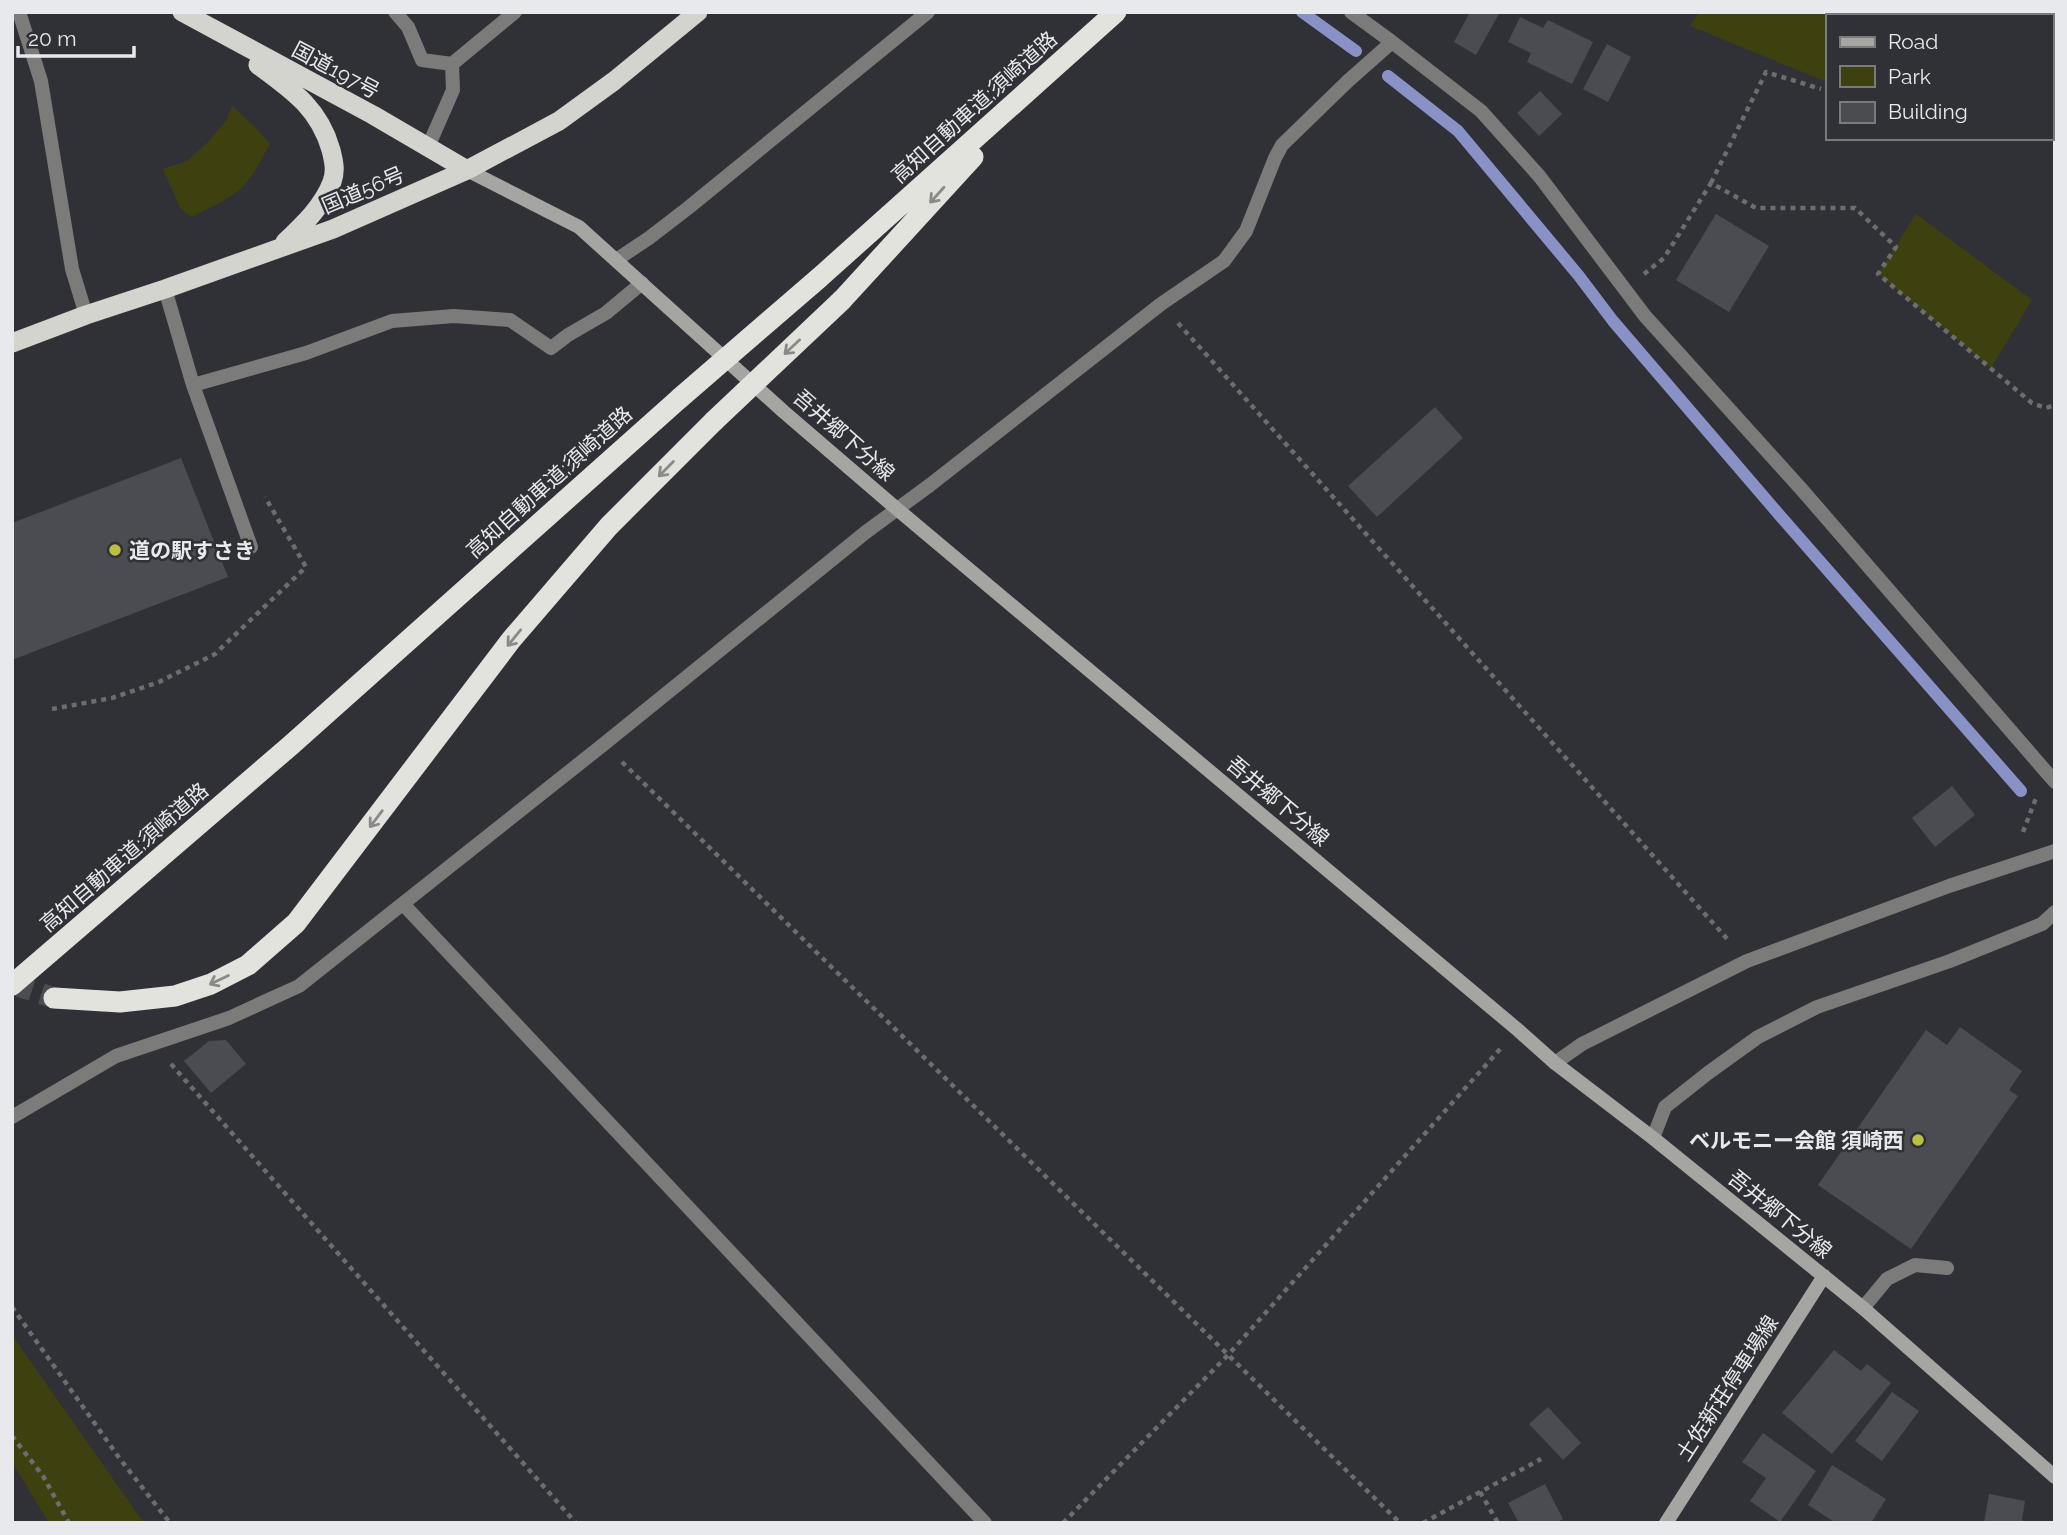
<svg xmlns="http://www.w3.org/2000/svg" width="2067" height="1535" font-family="Raleway,'Noto Sans JP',sans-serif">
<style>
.green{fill:#3f400f}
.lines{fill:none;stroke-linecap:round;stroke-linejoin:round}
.stream{stroke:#8992c6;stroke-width:12}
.building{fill:#4a4c51}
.motorway-tunnel{stroke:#4c4d51;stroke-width:21;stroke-dasharray:21 10;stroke-linecap:butt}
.path{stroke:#6c6d71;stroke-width:4.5;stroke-dasharray:5 5;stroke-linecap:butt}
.service{stroke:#7b7b79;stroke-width:14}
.minor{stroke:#7b7b79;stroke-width:14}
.secondary{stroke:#a5a5a1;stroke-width:14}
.trunk{stroke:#d4d4ce;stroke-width:19}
.motorway{stroke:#e2e3dc;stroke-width:21}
.motorway-bridge{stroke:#e2e3dc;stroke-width:21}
.oneway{stroke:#898a89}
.poi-dot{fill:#bdbf43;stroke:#303136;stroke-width:2.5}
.labels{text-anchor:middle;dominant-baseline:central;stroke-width:5;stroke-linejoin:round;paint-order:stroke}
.street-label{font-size:21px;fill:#e8e9ec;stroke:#303136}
.poi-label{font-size:21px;font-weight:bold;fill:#e8e9ec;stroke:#303136;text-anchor:start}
</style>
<rect width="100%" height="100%" fill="#303136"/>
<path class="green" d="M1699,12h142v4h-14v66l-137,-56z
M1915,12h140v69h-4v-65h-137z
M232,106l22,20 16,18c-9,15 -17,34 -31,46 -13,11 -32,19 -48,27l-11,-9 -17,-39 24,-8 20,-18 19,-22z
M1916,214l116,86 -41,68 -113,-94z
M12,1335l127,181 6,7h-96l-37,-61z"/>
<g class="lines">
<path class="stream" d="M1302,12l54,39
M1388,76l70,55 121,145 34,45 169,197 239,273"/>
</g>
<path class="building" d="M1470,12h30l-24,43 -22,-13z
M1520,17l23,11 5,-8 45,22 -21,42 -45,-22 4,-9 -23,-11z
M1607,44l24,13 -23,45 -25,-13z
M1540,91l22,23 -23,22 -22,-23z
M1716,214l53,32 -40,66 -53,-32z
M1435,407l28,31 -86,79 -29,-31z
M181,458l47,119 -216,83v-137z
M1952,786l23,29 -40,32 -23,-29z
M1960,1027l62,44 -13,19 9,6 -107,153 -93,-64 108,-155 21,15z
M226,1040l20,24 -35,29 -27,-32 25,-20z
M1834,1350l27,21 6,-7 24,19 -59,71 -50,-41z
M1892,1392l27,19 -37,50 -27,-20z
M1548,1407l33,36 -18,17 -34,-36z
M1763,1433l53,38 -36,51 -30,-21 16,-23 -24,-16z
M1832,1465l54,34 -15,24h-35l-28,-18z
M1545,1484l18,35 -7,4h-37l-11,-20z
M1989,1494l36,7 -3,19 4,3h-42z"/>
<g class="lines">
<path class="motorway-tunnel" d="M12,984l42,14"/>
<path class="path" d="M1711,183l55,-111 55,17
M1644,274l20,-16 47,-75 45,25h99l41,39 -18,27 154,129 14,5 9,-3
M1178,323l551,618
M52,709l60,-11 47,-16 56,-28 91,-87 -41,-70
M622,762l778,761
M2023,832l13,-34
M171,1064l405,459
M12,1307l108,152 50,64
M12,1436l31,40 26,47
M1480,1492l18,31
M1063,1523l165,-168 273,-307
M1423,1523l118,-64"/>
<path class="service" d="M395,12l13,15 14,33 30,4
M428,147l25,-57 -1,-26 63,-52
M165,289l28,96 58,162
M193,385l113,-32 86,-32 62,-5 56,4 41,28 17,-13 38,-22 36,-30
M1653,1138l12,-31 43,-34 50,-36 59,-30 133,-46 92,-37 13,-12
M1863,1308l24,-29 28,-14 32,3"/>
<path class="minor" d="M19,12l22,69 31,188 14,46
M1351,12l41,30 89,69 59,66 105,139 158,175 252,291
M616,260l33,-22 39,-30 240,-196
M403,904l582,619
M1555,1063l27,-19 165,-83 202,-75 106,-35
M12,1117l104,-61 113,-38 70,-32 305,-242 262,-212 64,-47 231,-181 63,-43 22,-30 29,-73 7,-13 66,-64 44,-39"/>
<path class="secondary" d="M467,170l112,57 205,185 113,97 621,521 37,33 98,75 210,170 192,169
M1666,1523l158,-247"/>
<path class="trunk" d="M182,12l191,103 94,55
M258,65c34,25 61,43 73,85 3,12 5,21 1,32 -9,24 -29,43 -47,60
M12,343l74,-28 79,-26 168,-60 134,-59 92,-49 55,-40 84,-69"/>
<path class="motorway" d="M819,278l297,-266
M842,300l131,-143
M12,985l278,-239 390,-348
M54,998l66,4 55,-6 36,-12 37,-19 48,-42 215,-283 98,-114 105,-105"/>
<path class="motorway-bridge" d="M680,398l139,-120
M714,421l128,-121"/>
</g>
<defs><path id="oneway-shaft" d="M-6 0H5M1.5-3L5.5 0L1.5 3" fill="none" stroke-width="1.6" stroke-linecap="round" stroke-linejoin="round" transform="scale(1.75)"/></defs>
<g class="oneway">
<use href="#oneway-shaft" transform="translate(937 195) rotate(132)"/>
<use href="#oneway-shaft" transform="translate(792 347) rotate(137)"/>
<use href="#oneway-shaft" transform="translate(666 469) rotate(135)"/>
<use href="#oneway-shaft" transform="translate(514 638) rotate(129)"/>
<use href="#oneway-shaft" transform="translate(376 819) rotate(127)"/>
<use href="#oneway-shaft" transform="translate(219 980) rotate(154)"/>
</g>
<g class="poi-dot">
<circle cx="115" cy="550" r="7"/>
<circle cx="1918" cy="1140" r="7"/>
</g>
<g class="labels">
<g class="street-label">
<text transform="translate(336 70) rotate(28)">国道197号</text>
<text transform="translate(974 107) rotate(-42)">高知自動車道;須崎道路</text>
<text transform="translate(363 190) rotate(-23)">国道56号</text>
<text transform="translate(844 435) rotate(41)">吾井郷下分線</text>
<text transform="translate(549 482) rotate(-42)">高知自動車道;須崎道路</text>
<text transform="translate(1278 801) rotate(40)">吾井郷下分線</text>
<text transform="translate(124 857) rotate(-41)">高知自動車道;須崎道路</text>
<text transform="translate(1780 1214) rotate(39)">吾井郷下分線</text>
<text transform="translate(1727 1388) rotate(-57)">土佐新荘停車場線</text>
</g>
<g class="poi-label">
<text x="129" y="550">道の駅すさき</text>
<text x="1904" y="1140" text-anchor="end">ベルモニー会館 須崎西</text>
</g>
</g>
<rect width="2067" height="1535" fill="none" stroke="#e8e9ec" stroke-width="28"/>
<rect x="1826" y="14" width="228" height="126" fill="#303136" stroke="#7a7b7f" stroke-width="2"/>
<rect x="1840" y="37" width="35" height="10" fill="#a5a5a1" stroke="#7a7b7f" stroke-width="2"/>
<text x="1888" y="49" font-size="21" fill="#e8e9ec">Road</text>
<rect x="1840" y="66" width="35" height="21" fill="#3f400f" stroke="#7a7b7f" stroke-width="2"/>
<text x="1888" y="84" font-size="21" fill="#e8e9ec">Park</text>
<rect x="1840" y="102" width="35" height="21" fill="#4a4c51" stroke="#7a7b7f" stroke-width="2"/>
<text x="1888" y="119" font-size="21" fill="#e8e9ec">Building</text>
<path d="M18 46v10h116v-10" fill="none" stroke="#e8e9ec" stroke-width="3.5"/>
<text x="28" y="46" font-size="21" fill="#e8e9ec" stroke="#303136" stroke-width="5" paint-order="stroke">20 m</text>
</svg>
